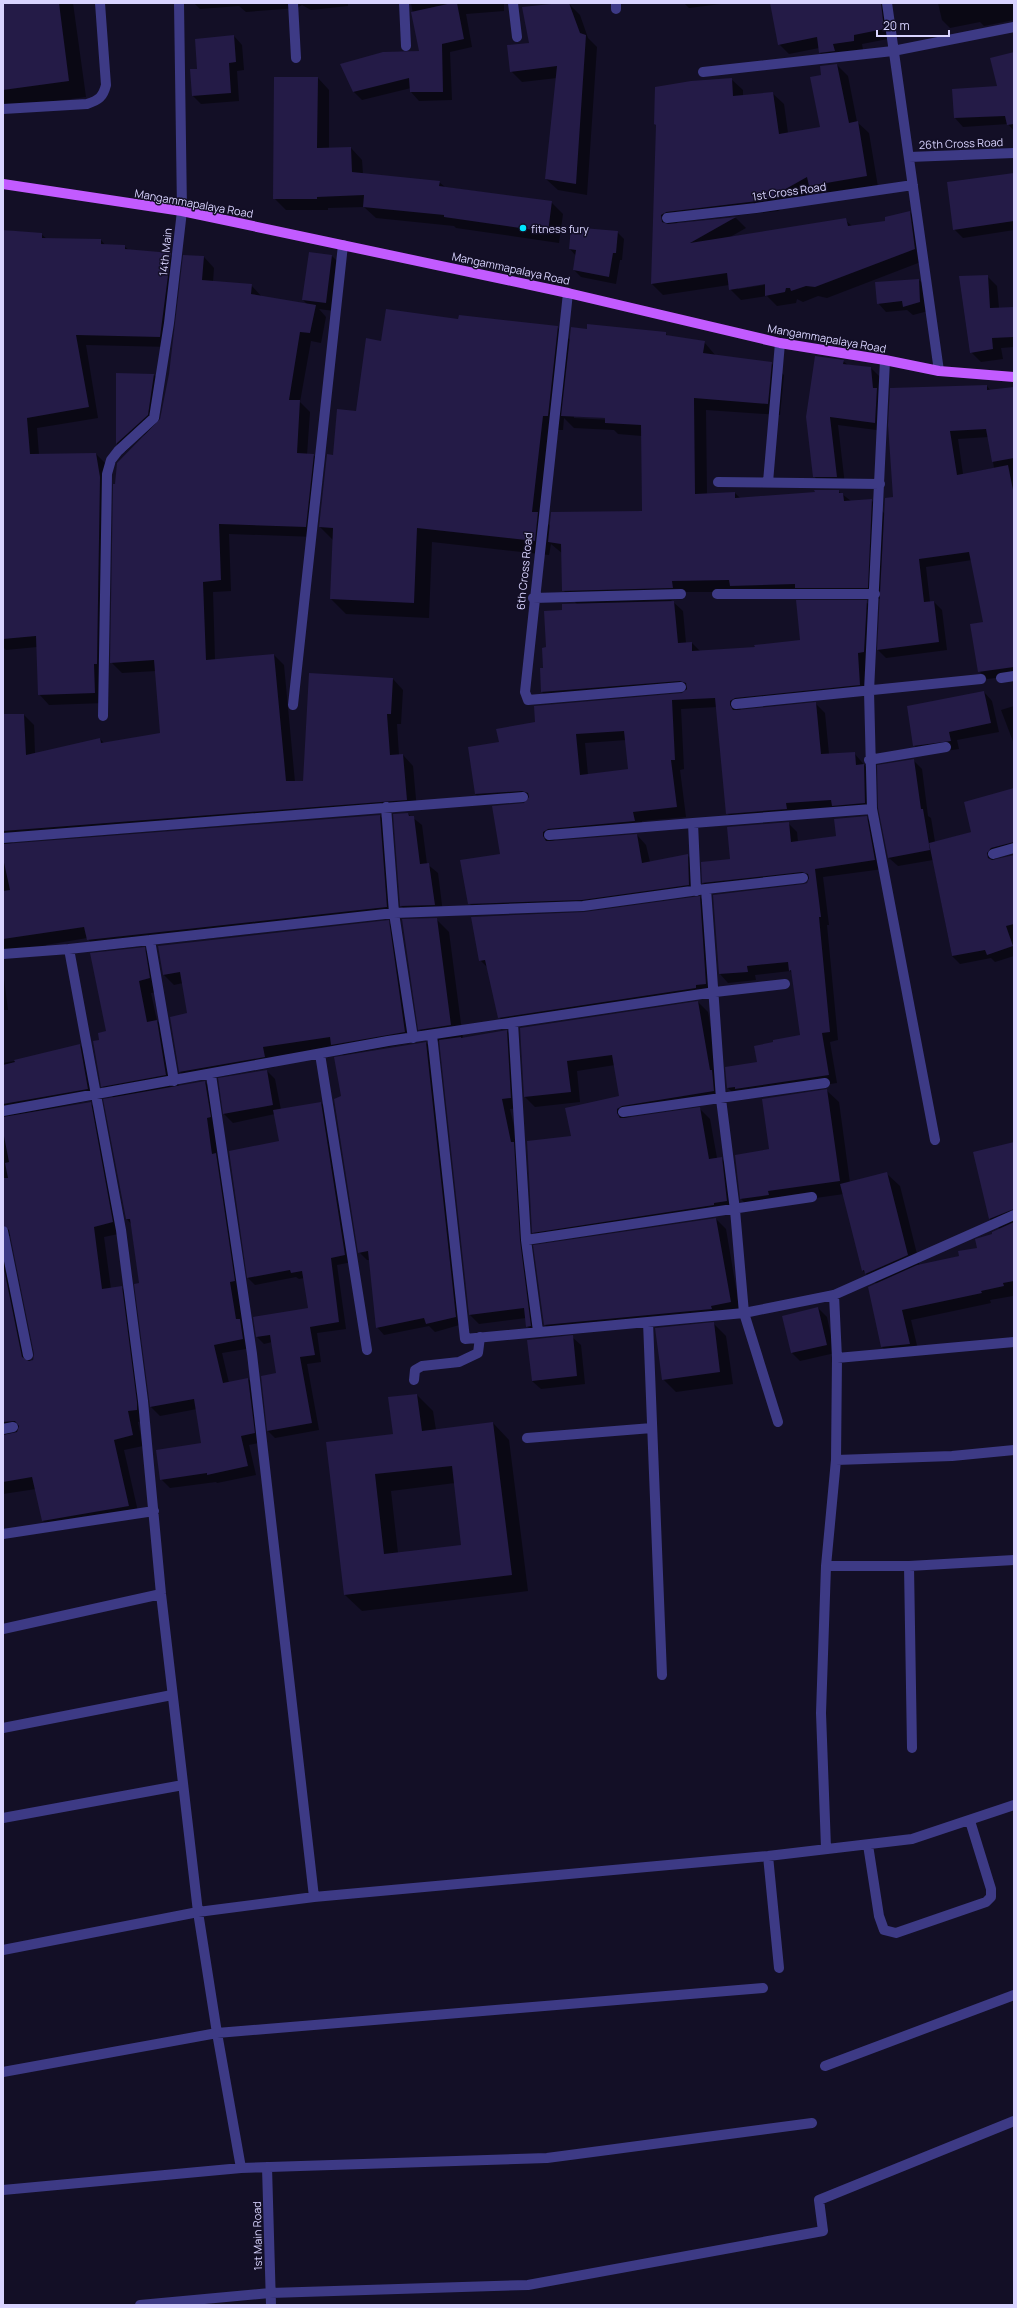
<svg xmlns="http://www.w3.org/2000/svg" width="1017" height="2308" font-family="Manrope,sans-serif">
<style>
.shadow{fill:#0007;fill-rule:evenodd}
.building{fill:#241b47;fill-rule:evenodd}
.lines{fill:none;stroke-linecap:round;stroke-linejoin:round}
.minor{stroke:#3d3a85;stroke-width:10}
.major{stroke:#c25bff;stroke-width:10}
.poi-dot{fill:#00e5ff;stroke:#130f26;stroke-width:1.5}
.labels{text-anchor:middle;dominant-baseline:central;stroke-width:3;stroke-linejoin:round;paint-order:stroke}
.street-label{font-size:11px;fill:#d9d4ff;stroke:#130f26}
.poi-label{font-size:11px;fill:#d9d4ff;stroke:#130f26;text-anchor:start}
</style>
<rect width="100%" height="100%" fill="#130f26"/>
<path class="shadow" d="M3,3h70l13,94 -83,11z
M194,3h154v3l-37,4 -9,-5 -5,3 -51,4 -7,-6 -39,3z
M411,3h93v8l-38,3 6,33 -22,5 2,48 -33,1 -8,-9v-4l-49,12 -9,-9 67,-39z
M568,3l12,12 8,23 9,9 -10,148 -29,-5 -12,-11 11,-101 -35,4 -11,-11 19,-27z
M684,3h37v1l-32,4z
M771,3h117l5,35 -31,6 1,6 -34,11 -10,-9v-4l-30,6 -10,-10z
M938,3h76v17l-30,6 -4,-4 -30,6 -8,-8z
M234,36l8,9 2,25 -7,1 2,30 -38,3 -8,-8 5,-26z
M1014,56v75l-6,-7 -45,3 -8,-9 43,-31z
M837,65l11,11 9,46 12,11 9,54 -57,9 -6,-6 -37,21 -100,11 -4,3 62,-7 10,10 -16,9 115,-17 7,6 34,-4 24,-10 11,11 5,37 -99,38 -9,-2 -15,6 -6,-3 -1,4 -19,3 -10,-10 -26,4 -11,-11 -1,-4 -66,10 -11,-11 5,-158 -2,-2 76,-45 12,11v6l29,-3 12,11 4,29 33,-5 1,-52zM671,209l-7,5v-2zM769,282l1,2 -32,5v-2z
M318,78l11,12v59l22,-1 11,12 1,14 76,8 6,5 106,15 12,12 -4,29 -103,-15 -2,-2 -78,-8 -12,-11 -36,1v2h-42l-12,-12z
M1014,174v56l-51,8 -9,-9z
M3,230l38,4 6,5 54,1 5,6h18l5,4 41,4 11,11 -11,82 -84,-2 12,73 -61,10 2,27 57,-1 11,11 -2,238 -56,2 -10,-11 -2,-47 -31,3 -3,-3z
M617,232l7,7 -2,21h-2l-4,24 -35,-7 -7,-7 2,-14 -6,-7z
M310,253l22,3 9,9 -7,46 -15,-2 7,8 -5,26 -10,-2 -11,61 10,10 -3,43h6l11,10 -8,72 -87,-3 2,57 -18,1 2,68 59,-5 10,10 11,117h9l89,-103 10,11 -2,34h-4l2,31h4l10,11 4,44 -404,32 -5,3 372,-29 10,10 7,91 -299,34 -11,-13 -41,7 1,2 -44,10v-242h21l10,10 1,29 65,-15 4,4 57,-9 -5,-63 -34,2 -11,-11 34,-226 -2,-1 -18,17 -8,-8v-70l37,1 9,8 -7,42 5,-5 43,-163 10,11 -1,14 38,3 11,12 46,8 -5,-5z
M987,276l10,10 2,22h15v39l-13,1 2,11 -22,3 -10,-10z
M919,280l9,8v23l-15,4 -6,-5 -21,2 -8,-9z
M459,320l98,7 13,13 95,-7 3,3 36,6 12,14 55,7 13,12 -4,40 -74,-5 1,84 28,-1 6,6 97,-8 13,10 20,-1 14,14 9,-16 93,-112 4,5 23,-3v288l-27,3 -8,-8 5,-48 -12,-63 -46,7 4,35h4l8,8 5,40 -61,8 -8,-8 3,-51h-73l-3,-3 -69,-4h-52v7l-13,1 12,11 3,32h6l9,9 55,-4 45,-7 65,-39 10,9 -7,83 -128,14 -1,3 75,-8 10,10 4,41 25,-1 19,22 1,37 -138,11 -9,-10 -10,-106 -36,2 3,60 -4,1 6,47 -44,4 2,9 -86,8 -7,4 86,-7 9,10 4,17 38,-6 9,9 1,29 -219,19 -10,-10 32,-48 27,-55 -43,3 -10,-9 25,-51 182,-49 6,-4 -137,11 -9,-9 -1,-23 3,-1 3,-20 16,-38 14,-6 -14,-14v-36l-12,-10 -2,11 -117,-13 -3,76 -83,-4 -15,-15 3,-58 -14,-14 14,-71 23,-44 25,-70zM574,416l36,2v2l-36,-2zM564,418l10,10 40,2 4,4 24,2 1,76 -93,14 -3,-3 11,-93h5zM989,437l5,31 -31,6 -5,-35zM626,740l4,30 -42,5 -3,-32z
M843,361l5,4 23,3 9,9 4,54 -46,-6 7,60h-23l-8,-9z
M984,692l8,9 7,31 -42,8 2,9 -36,5 -9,-9z
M1014,706v38l-13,-34z
M913,760l9,9 6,47 3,2 4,24 37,-10 42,-44v63l-15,4 -6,7 21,-6v100l-19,6 -4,-4 -31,6 -8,-8 -19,-96 -35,6 -9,-8 -10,-50z
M408,814l14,11 5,39 11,9 5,40 -33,1 -9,-8z
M866,817l9,9 8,43 -60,8 6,48h-2l11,115 -8,2 7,41 -93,14 -8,-1 -8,-8 73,-52 -9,-63 -2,-2 -35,4 1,5 -28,3 -8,-9 90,-94 -98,11 -9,-8 28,-23 57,-37 9,9 1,10 39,-6z
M700,897l9,9 6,87 -207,34 -9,-10 -11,-49 -8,-8 104,-47z
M436,919l13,13 14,107 44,-8 9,9 4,68 -10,1 9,40 17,187 -9,-10 -1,-8 -47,6 -9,-9 -30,-274 -8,1 -13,-13z
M388,921l10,11 17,110 -72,13 -7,-7 -63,9 2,10 -85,15 -10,-10 -9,-54 17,-4 -5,-31 -9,2 -10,-10 -5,-28z
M144,948l13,13 5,30 -11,2 6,28 13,13 9,53 26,-5 9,9 38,257 -30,5 7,30 19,-4 9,9 6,54 -14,3 7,30 -39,8 -1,-1 -46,6 -9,-9 41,-35 -5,-35 -37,7 -9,-9 -15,-123h4l-9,-60 -4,-5 -13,-121 -12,-12 -2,-45 7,-9z
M3,971l5,39h-5z
M698,1002l10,10 16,89 -92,14 -7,4 75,-10 10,10 7,39h4l10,10 6,43 -194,31 -10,-10 40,-95 47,-40 -5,-32 -38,6 3,31 -45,5 -10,-10 -4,-68z
M426,1043l8,8 29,273 -28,8 -6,-6 -45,9 -7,-8 -7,-67h-3l-8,-8z
M80,1045l10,11 8,43 -90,18 82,-14 11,10 22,120 -19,4 7,52 10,-2 11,10 15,123 -9,2 5,24 -19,4 15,66 -85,15 -11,-10 -7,-32 -33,5v-431l44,-8zM9,1236h3l23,118 -2,6 -2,2 -24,-119z
M267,1071l8,8 6,31 40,-7 6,6 25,153 -15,3 9,64 -29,4 4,29 -14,2 12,66 -44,8 -7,-7 9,-57 -5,-32 -8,2 -7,-7 52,-28 -5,-31 -5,1 -3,-2 -41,8 -7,-7 -18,-126 50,-10 -5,-28 -42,9 -9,-9 -5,-35z
M826,1090l13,12 11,81 37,-9 13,12 20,80 40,-10 18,-7 22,-20 -10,-10 24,-76 -1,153 -23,4 1,3 -80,17 8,34 -27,3 -10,-10 -13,-59 8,-4 -14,-13 -19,-77 -64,9 -27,8 -12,-12 29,-49z
M716,1219l10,10 14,83 -186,22 -9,-9z
M818,1308l9,9 8,36 -35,8 -8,-8z
M713,1323l13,13 7,48 -57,8 -13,-13z
M572,1337l9,8 4,39 -44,5 -9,-8z
M417,1395l16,16 3,19 57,-7 16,17 19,151 -166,20 -17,-16 -18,-152 67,-8zM455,1483l7,63 -64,7 -7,-62z"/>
<path class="building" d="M3,3h56l10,78 -66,9z
M452,3h5l7,36 -22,5 1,48h-33l-1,-14 -56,14 -13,-28 43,-12 36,-1 -8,-39z
M561,3h8l11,30 6,2 -10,149 -31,-5 12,-113 -47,6 -3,-27 22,-2 -7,-36z
M770,3h111l3,26 -30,6v6l-21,3 2,7 -16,2 -2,-16 -39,8z
M234,35l2,27 -7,1 2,30 -39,3 -2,-27h7l-2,-30z
M1014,52v72l-7,1 -2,-9 -51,2 -2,-29 45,-3 -7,-28z
M837,64l12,59 9,-2 9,55 -58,10 -2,-9 -41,23 -100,12 -5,3 1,7 6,2 68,-7 -46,26 156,-25 2,8 37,-5v-4l25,-6 5,38 -100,38 -9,-1 -15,5 -1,-3h-4l-1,4 -20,4v-12l-36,6 -2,-17 -76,11 5,-159 -2,-1 1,-37 36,-6 41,-3 1,18 40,-4 6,42 41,-7 -10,-50 11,-2 -1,-9z
M274,77h44l-1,71 34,-1 1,25 88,9 -1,5 113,15 -4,31 -104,-15v-2l-81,-8 1,-12 -47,2v2h-44z
M1014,173v48l-61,9 -6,-48z
M571,227l47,4 -2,22h-3l-4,24 -36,-7 3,-20 -7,-1z
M3,230l39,3v5l59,1v5l24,1v4l46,4 -11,84 -84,-2 13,72 -62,11 3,36 66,-1 4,24 -3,187h-3l1,29 -57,2 -2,-59 -33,3z
M309,252l23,3 -6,48 -24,-3z
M183,255l21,1 -2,24 50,4 -1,10 65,11 -6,28 -10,-1 -11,68h11l-3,53 17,1 -8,73 -87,-3 2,56 -18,2 3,78 68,-6 12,127h17l6,-108 84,5 -2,36h-4l3,41 13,-1 4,46 -404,31v-117h21l2,41 74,-17 1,5 59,-10 -6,-73 -44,3 3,-179h2l2,-21 43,-44 9,-45z
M988,275l2,33 24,-1v30l-22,1 1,11 -23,4 -11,-77z
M919,279l1,23 -17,5 -1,-6 -25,3 -2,-22z
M386,309l72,10 1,-4 99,11 -10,90h-5l-11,96h6l-3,29 -118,-13 -3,75 -84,-4 3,-71 -14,-1 8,-73 6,1 4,-46 19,2 10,-73 15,3z
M587,324l79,8v3l39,6 -2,12 69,9 -4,42 -74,-6 1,96 40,-2v6l80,-6 -1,-2h25v3h4l1,8 28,-2 -4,89h-73v-4l-65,2 -1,-6 -57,1 1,7 -111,3 -1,-47 -13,-2 3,-30 91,-1 -1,-86 -36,-2v-5l-44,-2 10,-89 16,2z
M815,356l29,4 -1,4 28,3 2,21h4l-2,35 -45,-6 7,60h-24l-7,-60z
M116,373l38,1 -6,41 -32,29z
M987,385v5l27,-3v71l-22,4 -6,-33 -36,2 7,44 51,-10 6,30v172l-36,5 -8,-48 13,-2 -14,-70 -50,7 5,43 10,-1 5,41 -62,8 8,-152 8,-1 -5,-72 2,-37z
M796,600h71l-3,52 -6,1 2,32 -125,13 -5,3v4l3,5h4l79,-8 5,52 34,-2 1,13 8,-1 1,39 -33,3 -1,-6 -45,3 1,6 -61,5 -11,-116 -43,2 3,60h-4l6,47 -44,5 2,9 -87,8 -5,3v4l3,5h4l87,-7 5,29 46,-9 1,31 -107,15 -114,4 -8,-44 40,-6 -8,-48 32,-3 5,-6 -1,-4 -6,-2 -47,3 -7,-47 31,-5 -3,-13 39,-7 -1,-16 148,-13 5,-4 -1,-6 -6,-2 -139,11 -1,-24h3l-1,-20 4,-1 -2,-36 18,-1v-6l112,-3 4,42 14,-1v9l63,-4 -1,-2 46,-5zM624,731l4,38 -48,6 -4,-41z
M984,691l7,32 -42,9 2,9 -38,5 -6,-40z
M914,759l7,50h2l7,41 -42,8 -10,-50 -1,-43z
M1014,788v54l-23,6 -4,5 1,5 4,2 22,-5v69l-8,2 7,20 -26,9 -2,-5 -33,6 -23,-113 42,-11 -7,-30z
M408,813l1,3h5l6,48 9,-1 6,42 -35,1 -7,-92z
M380,815l7,92 -300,33 -3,-13 -81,12v-48l7,-1 -7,-32v-14z
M867,816l8,44 -60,9 6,48h-2l11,115 -8,1 7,42 -94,14v-2l-8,1 -2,-21 32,-5 -3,-16 19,-4v-2l27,-5 -9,-65 -2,1 -1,-9 -41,4 1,6 -29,2 -6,-79 91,-11 3,-1 2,-5 -1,-4 -6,-2 -100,11 -1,-21 29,-3 -3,-32 62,-5 2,20 45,-6 -2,-17z
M700,896l6,88 -10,1v3l-198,30 -13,-58 -6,1 -8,-44 113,-5z
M437,918l14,107 -33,5 -16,-111z
M389,920l16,112 -74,13 -1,-8 -67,10 2,10 -86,15 -9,-55 17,-4 -7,-41 -17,3 -5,-29z
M145,947l5,31 -11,3 8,41 10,-2 9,55 -65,12 -8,-46 6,-1 -1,-7 8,-2 -16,-78z
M698,1001l12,69h2l2,21 -92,15 -5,3v4l3,5h4l76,-11 9,52 13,-2 5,44 -13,2v2l-182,28 -5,-92 44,-5 -6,-28 54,-12 -7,-41 -45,6 4,31 -47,5 -4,-69z
M507,1030l4,68 -9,1 9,43h3l6,98 11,86 -5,1 -2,-19 -55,7 -30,-275 22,-3v1z
M426,1042l30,275 -30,7 -2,-6 -48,10 -8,-77 -10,2 -24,-154 7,-3 -7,-39z
M80,1044l8,45 -85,15v-39l12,-3 -1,-2z
M267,1070l6,35 -50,9 -5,-36z
M205,1081l6,36 -4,1 5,36 4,-1 19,128 -5,1 6,37h4l3,20 -29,6 9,38 25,-5 7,55 -14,3 7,30 -41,9v-2l-47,7 -4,-30 45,-7 -7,-44 -44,8 -16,-123 5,-1 -9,-64h-4l-23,-120z
M827,1089l13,92 -72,10 1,4 -29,4 -5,-44 34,-6 -7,-50z
M91,1102l22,120 -19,5 8,62 20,-3 15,116v8l-9,1 5,24 -19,5 15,66 -87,15 -10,-44 -29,5v-47l14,-3 2,-6 -4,-5 -12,1v-158l19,93 7,4 4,-1 1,-6 -25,-124 -6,-5v-47h5l-3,-15 4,-1 -6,-31v-14z
M321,1102l24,153 -14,3 8,64 -29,5 5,28 -15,2 12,66 -45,8 -6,-55 15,-3 -6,-38 -14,2 -3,-20 55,-9 -6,-37 -11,2 -1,-3 -43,8 -18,-127 50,-10 -6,-31z
M1014,1142v67l-25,10 -16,-67z
M887,1172l21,83 -43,19 -1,-4 -2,1 -22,-87z
M716,1218l15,84 -20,4 1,3 -168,16 -11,-80z
M1014,1222v59l-11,2 1,3 -23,5 1,2 -80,17 8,34 -29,3 -13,-60 49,-22 42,-9 -1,-5 19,-3 -2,-9 17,-5v-2z
M818,1307l9,38 -36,8 -9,-37z
M714,1322l6,50 -58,8 -7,-52z
M573,1335l4,41 -45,5 -5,-41z
M417,1394l5,37 71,-9 19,153 -168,20 -18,-153 67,-8 -5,-37zM452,1466l9,79 -77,9 -9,-80z"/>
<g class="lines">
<path class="minor" d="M293,3l3,55
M404,3l2,43
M513,3l4,34
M616,3v6
M887,3l52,368
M703,72l190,-21 121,-24
M3,109l84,-5c12,-4 16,-7 19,-19l-6,-82
M909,157l105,-4
M667,218l89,-10 157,-23
M568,293l-43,399 3,8 153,-13
M885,360l-16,331 3,118 63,331
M718,482l162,2
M768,482l12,-139
M717,594h158
M533,598l148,-4
M1001,678l13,-2
M736,704l245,-25
M293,705l50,-460
M103,716l4,-242 4,-14 7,-9 36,-33 15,-95 13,-112 -3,-208
M869,760l77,-13
M386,807l8,106 19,125
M549,835l144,-12
M3,838l520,-41
M993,854l21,-6
M706,889l97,-11
M696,891l-3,-68 179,-14
M150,940l24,141
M69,949l52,281 22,171 18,193 37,318 19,121 24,135
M3,954l66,-5 325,-36 189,-7 123,-17 15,210 14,111 9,103 34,109
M513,1023l13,217 12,91
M432,1035l33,304 279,-26 90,-18 180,-80
M320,1054l47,296
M211,1075l41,279 62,543
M3,1111l385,-70 327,-49 70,-8
M623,1112l202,-29
M3,1231l25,124
M526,1240l286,-43
M648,1322l14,353
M837,1358l177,-16
M414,1380l1,-10 7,-4 37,-4 19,-9 2,-16
M3,1429l10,-2
M527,1438l125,-10
M836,1460l116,-4 62,-6
M3,1534l151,-23
M826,1566h83l105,-6
M909,1566l3,182
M3,1629l158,-35
M3,1728l169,-33
M3,1818l180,-33
M868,1845l11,71 5,14 12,3 90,-31 5,-5v-8l-21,-68
M826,1848l-5,-135 5,-147 10,-106 1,-102 -3,-63
M768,1856l11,112
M3,1950l195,-38 116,-15 454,-41 144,-17 102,-34
M825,2066l189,-71
M3,2072l214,-39 546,-45
M267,2167l4,138
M3,2190l238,-22 306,-10 265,-35
M140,2305l130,-12 258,-8 295,-54 -4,-31 195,-79"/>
<path class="major" d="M3,184l179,27 386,82 212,50 105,17 54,11 75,6"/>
</g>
<circle class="poi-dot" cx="523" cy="228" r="4"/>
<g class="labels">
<g class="street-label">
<text transform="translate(961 143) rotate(-2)">26th Cross Road</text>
<text transform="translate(789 191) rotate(-8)">1st Cross Road</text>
<text transform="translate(194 203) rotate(10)">Mangammapalaya Road</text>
<text transform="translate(165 252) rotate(-84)">14th Main</text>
<text transform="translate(511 268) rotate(12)">Mangammapalaya Road</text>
<text transform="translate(827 338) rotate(10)">Mangammapalaya Road</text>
<text transform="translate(524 571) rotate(-84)">6th Cross Road</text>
<text transform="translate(257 2236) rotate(-91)">1st Main Road</text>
</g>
<g class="poi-label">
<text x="531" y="228">fitness fury</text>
</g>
</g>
<rect width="1017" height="2308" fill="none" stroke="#d9d4ff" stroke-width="8"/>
<path d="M877 30v6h72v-6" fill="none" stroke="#d9d4ff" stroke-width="2"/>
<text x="883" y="30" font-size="12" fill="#d9d4ff" stroke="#130f26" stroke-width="3" paint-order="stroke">20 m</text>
</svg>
